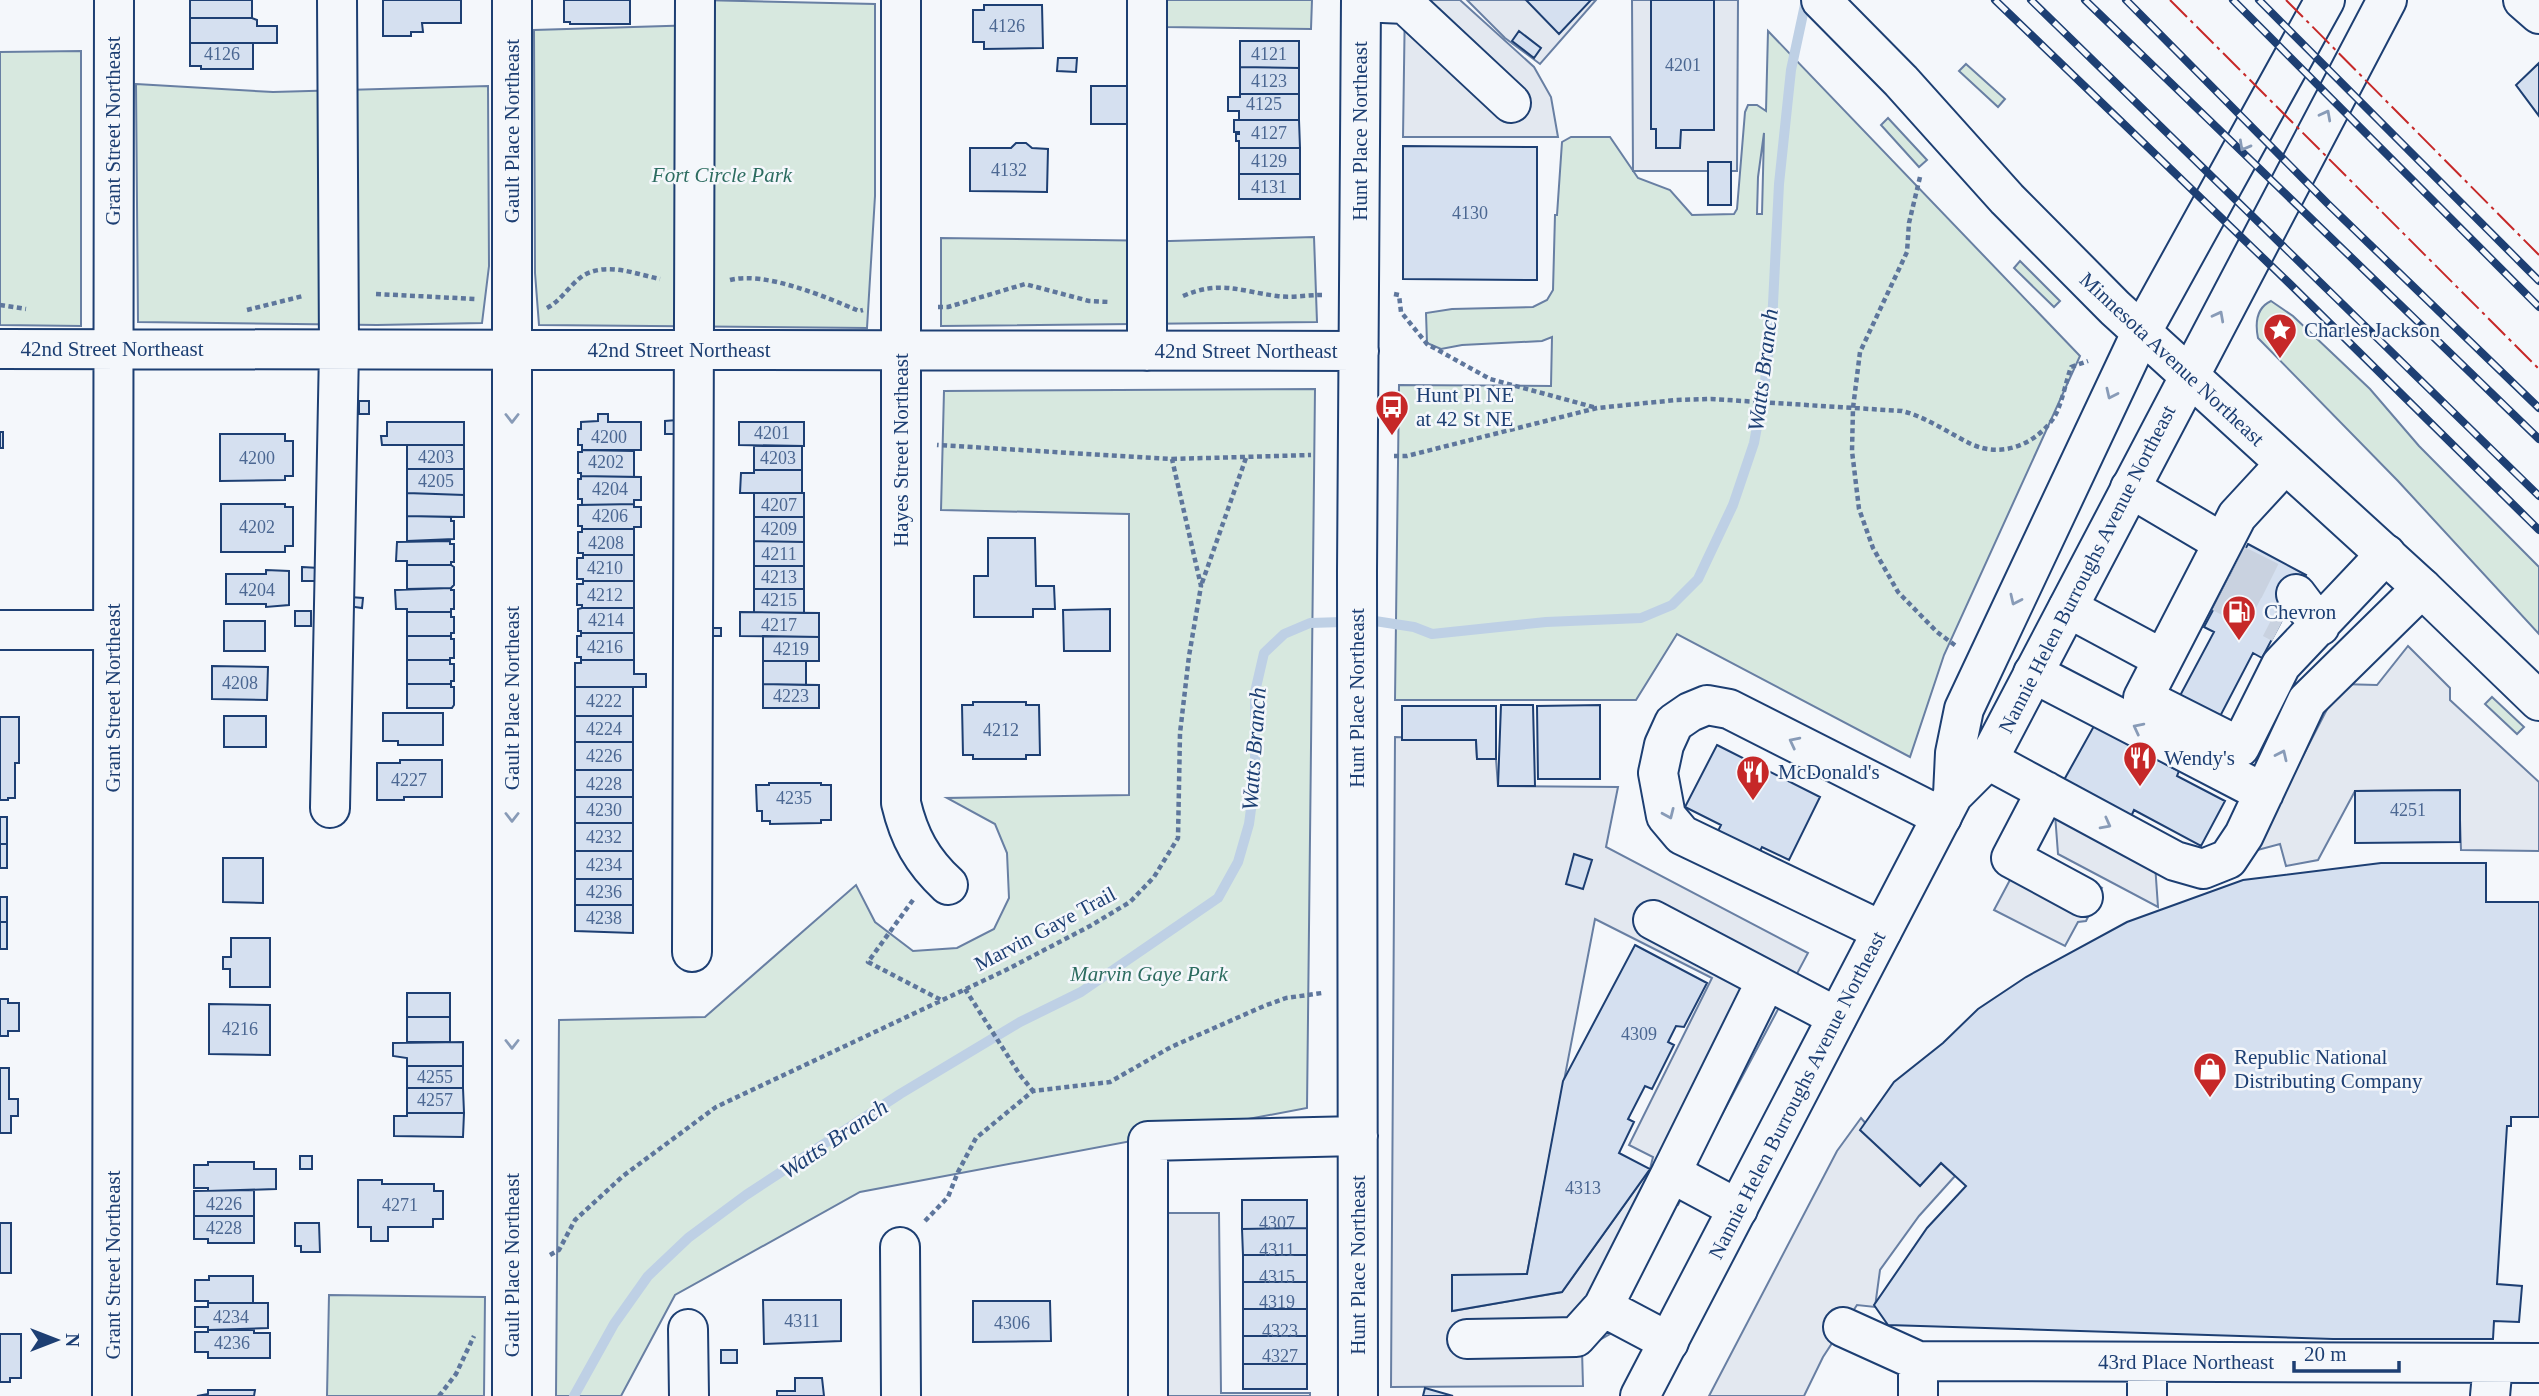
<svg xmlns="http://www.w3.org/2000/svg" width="2539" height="1396" font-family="'Times New Roman',serif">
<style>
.green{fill:#d7e8df;stroke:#687fa3;stroke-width:2;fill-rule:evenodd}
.parking{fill:#e3e8f0;stroke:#687fa3;stroke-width:2;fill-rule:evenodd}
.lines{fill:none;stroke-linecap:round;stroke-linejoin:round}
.stream{stroke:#bed0e5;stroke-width:10}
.building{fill:#d5e0f0;stroke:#1d3f73;stroke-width:2}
.minor-tunnel{stroke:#c9d2e0;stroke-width:38;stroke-dasharray:38 19;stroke-linecap:butt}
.minor-casing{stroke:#1d3f73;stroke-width:42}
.major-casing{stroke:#1d3f73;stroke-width:42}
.path{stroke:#5e769c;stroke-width:4.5;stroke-dasharray:5 3.5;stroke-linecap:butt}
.minor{stroke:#f4f7fb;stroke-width:38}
.major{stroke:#f4f7fb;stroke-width:38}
.rail-casing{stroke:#1d3f73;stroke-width:8}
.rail{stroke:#f4f7fb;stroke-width:5;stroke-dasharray:16;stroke-linecap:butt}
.power{stroke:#c62828;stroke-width:2;stroke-dasharray:24 5 3.5 5;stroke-linecap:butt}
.oneway{stroke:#889bb7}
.labels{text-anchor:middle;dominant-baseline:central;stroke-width:5;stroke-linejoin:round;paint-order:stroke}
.number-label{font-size:18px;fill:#4b6792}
.street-label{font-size:21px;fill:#1d3f73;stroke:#f4f7fb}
.park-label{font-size:21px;font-style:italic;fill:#2c6c60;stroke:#f4f7fb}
.poi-label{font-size:21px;fill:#1d3f73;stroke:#f4f7fb;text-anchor:start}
.water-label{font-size:23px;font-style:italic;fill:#1d3f73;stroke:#f4f7fb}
</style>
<rect width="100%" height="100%" fill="#f4f7fb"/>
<path class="green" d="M700,0l175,4v192l-8,132 -328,-3 -4,-52 -1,-243 165,-5z
M1165,0h147l-1,29 -146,-2z
M1768,31l312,325 -136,299 -34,102 -233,-123 -41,66h-241l4,-315 152,1 1,-49 -10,4 -80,4 -21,4 -14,-6 -1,-30 26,-4 81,-2 14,-7 6,-10 2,-75h2l5,-73 9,-5h39l28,41 32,12 22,25 42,-1 3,-5 8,-97 3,-7h9l9,6zM1764,133l-2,81h-5l1,-37z
M81,51v275l-81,-1v-273z
M1966,64l39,35 -7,8 -39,-36z
M136,84l137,8 215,-6 1,180 -7,57 -105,2 -239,-3z
M1888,118l39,42 -8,7 -38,-42z
M1314,237l3,85 -376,4v-88l229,3z
M2020,261l40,40 -6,6 -40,-39z
M2271,301l22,15 77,73 49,57 120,121v67l-141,-153 -140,-143c-3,-15 -2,-30 13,-37z
M1315,389l-8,719 -447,84 -185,103 -54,101h-65l3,-376 146,-3 151,-132 19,37 38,29 44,-3 37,-19 15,-31 -2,-45 -12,-29 -48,-26 182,-3v-281l-188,-4 3,-119z
M2492,697l32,30 -7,7 -32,-30z
M329,1295l156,2 -1,99h-157z"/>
<path class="parking" d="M1405,0h55l74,67 17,30 7,40h-155z
M1467,0h129l-56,64 -35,-26z
M1632,0h106l-1,171h-6l-1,-9h-21l-1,9h-75z
M2408,646l42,42v12l89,82v69l-78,-1 -2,-60 -104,1 -37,69 -32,6 -6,-22 -26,7 86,-167 37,1z
M1395,737l81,3 1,19h19l2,27 120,1 -12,60 202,106 -116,218v6l-14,28 -5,2 -63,127 -28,16 1,36 -192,1zM1595,919l117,59 -83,167 24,12 -3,12 -88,123 -109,19 74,-37z
M2055,814l100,50 3,43 -100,-53z
M2028,846l74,42 -16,33 -8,1 -13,24 -71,-36z
M1861,1118l59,67 21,-22 14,13 -36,40 -39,54 -5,37 -18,-2 -34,52 -19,39h-95l128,-245z
M1157,1213h62l2,180h89v3h-151z"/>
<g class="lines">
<path class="stream" d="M574,1396l40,-72 34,-48 40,-38 58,-43 154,-101 120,-72 61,-30 137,-94 20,-36 11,-38 6,-45v-87l9,-39 20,-19 26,-11 65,-2 39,6 18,7 114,-12 95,-4 31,-13 26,-26 35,-74 21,-62 10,-54 8,-65 7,-140 12,-114 15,-70"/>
</g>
<path class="building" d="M190,0h62v18h-62z
M383,0h78v23h-39l1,9h-12v4h-28z
M564,0h66v24h-60v-2h-6z
M1526,0h65l-32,34z
M1651,0h63v130h-33l-1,18h-24v-19h-5z
M984,5h58l1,43 -59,1v-7h-11v-32h11z
M190,18h62l5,2v6h20v17h-87z
M1519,31l22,17 -7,10 -22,-17z
M1240,41h59v27l-59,-1z
M190,43h63v26h-52v-3h-11z
M1058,58h19l-1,14 -19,-1z
M2539,63v53l-23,-31z
M1240,67l59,1v26h-59z
M1091,86h36v38h-36z
M1240,94h59v26h-60v-9h-11v-14h12z
M1234,120h65l1,28h-61v-7h-3v-7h3v-2h-5z
M1016,143h10l6,5 16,1 -1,43 -77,-1v-43h41z
M1403,146l134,1v133l-134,-1z
M1239,148h61v26h-61z
M1708,162h23v43h-23z
M1239,174h61v25h-61z
M359,401h10v13h-10z
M598,414h10v8h33v28h-59v-5h-4v-16h3v-7l17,-1z
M677,420v14h-12v-13z
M387,422h77v23h-82l-1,-9h6z
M739,422h65v24l-65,-1z
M0,432h3v16h-3z
M220,434h65v7h8v35h-8v4l-65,1z
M407,445h57v24h-57z
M754,446h48v24h-48z
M582,450l52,1v26l-53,-1v-3h-3v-21h4z
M407,469h57v26l-57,-2z
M754,470h48v23h-62l1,-20h13z
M581,476l60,1v23h-7v4l-52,1v-6h-4v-20h3z
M407,493l57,2v22l-57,-1z
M754,493h50v24h-50z
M221,504h64v3h8v39h-8v6h-64z
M634,504v3h7v20h-7v2h-52v-3h-4v-21z
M407,516l44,1v4h3v18l-47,2z
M754,517h50v25l-50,-1z
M582,529h52v26h-51v-2h-5v-21h4z
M988,538h47l1,48h18l1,23h-22v8h-59v-41h14z
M450,541v3h4v18h-3v3h-44v-4h-11l1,-19z
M754,541l50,1v24h-50z
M2248,544l58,31 -44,83 -9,-5 -38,73 -40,-21 39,-73 -10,-5z
M583,555h51v26h-51v-2h-6v-21h6z
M407,565h44l3,2v18l-3,3 -44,1z
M754,566h50v23h-50z
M302,567l17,1v13h-17z
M266,570l23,1v34l-23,2v-3h-40v-30h40z
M583,581h51v27h-52v-3h-5v-21h6z
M451,588v2h3v19h-3v3h-44v-3h-11l-1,-19z
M754,589h50v24l-50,-1z
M350,597l13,1 -1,10 -14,-2z
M582,608h52v25h-53v-2h-3v-22z
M1110,609v42h-46l-1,-41z
M295,611h16v15h-16z
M407,612h44v5h3v16h-3v3h-44z
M740,612l79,1v24l-79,-1z
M224,621h41v30h-41z
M711,628h10v8h-10z
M581,633h53v27h-53v-3h-4v-21h4z
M407,636h44v3h3v19h-4v2h-43z
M763,636l56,1v24h-56z
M407,660h43v4h4v17h-3v3h-44z
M581,660h53v14h12v13h-71v-24h6z
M763,661h43v24l-43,-1z
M212,666l56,1 -1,33 -55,-1z
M407,684h44v3h3v18l-2,3h-45z
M763,684l56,1v23h-56z
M575,687h58v29h-58z
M973,702h53v3h13l1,50h-14v4h-53v-4h-10l-1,-50h11z
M1501,705h32l2,81h-37z
M1600,705v74h-62l-1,-73z
M1402,706h94v53h-19l-1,-19h-74z
M383,713h60v32h-45v-4h-15z
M224,716h42v31h-42z
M575,716h58v26h-58z
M0,717h19v46h-4v35h-7v2h-8z
M2094,726l85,45 -2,5 48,25 -24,45 -67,-36 -4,9 -66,-39z
M575,742h58v28h-58z
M1717,745l103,52 -31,63 -27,-13 -2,4 -42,-20 3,-6 -36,-18z
M400,760h42v37h-38v3h-27v-37h23z
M575,770h58v27h-58z
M769,783h52v2h10v35h-10v3l-51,1v-3h-8v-10h-5l-1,-26h13z
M2460,790v52l-105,1v-52z
M575,797h58v26h-58z
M0,817h7v27h-7z
M575,823h58v28h-58z
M0,844h7v24h-7z
M575,851h58v28h-58z
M1574,854l18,6 -9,29 -17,-5z
M223,858h40v45l-40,-1z
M2381,863h105v39h53v215h-28v9h-4l-10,158 25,2 -3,36 -25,-1 -1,18h-160l-445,-14 -14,-20 53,-77 39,-42 -25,-23 -21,23 -60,-56 34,-48 49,-39 35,-34 48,-32 101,-55 116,-42z
M575,879h58v26h-58z
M0,897h7v25h-7z
M575,905h58v28l-58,-2z
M0,922h7v27h-7z
M231,938h39v49h-40v-18h-7v-12h8z
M1635,945l72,38 -23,44 -8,-1 -8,16 6,3 -22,44 -7,-3 -17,33 6,3 -15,31 31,16 -88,123 -110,19v-36l75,-1 36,-193z
M407,993h43v24h-43z
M0,999h8v4h11v28h-11v5h-8z
M209,1004l61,1v50l-61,-1z
M407,1017h43v25h-43z
M463,1042v24h-56v-8l-14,-2v-13z
M407,1066h56v22h-56z
M0,1068h9v31h9v17h-7v17h-11z
M407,1088h56l1,25h-57z
M407,1113h57l-1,24 -69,-1v-20h13z
M300,1156h12v13h-12z
M208,1162h46v7h22v20l-68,2v-3h-14v-23h14z
M358,1180h24v4h52v7h9v28h-10v8h-45v14h-17v-14h-13z
M254,1190v26h-60v-25z
M1242,1200h65v28l-65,1z
M194,1216h60v27h-46v-4h-14z
M0,1223h11v50h-11z
M295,1223h24l1,29h-19v-6h-6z
M1307,1228v27h-64l-1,-26z
M1243,1255h64v27h-64z
M209,1276h44v27h-45v-2h-13v-21h14z
M1243,1282h64v27h-64z
M763,1300h78v41l-77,3z
M973,1301h77l1,40 -78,1z
M208,1303h60v25l-60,2v-3h-13v-20h13z
M1243,1309h64v27h-64z
M208,1330h46v3h16v25h-62v-6h-13v-20h13z
M0,1334h21v44h-11v4h-10z
M1243,1336h64v28h-64z
M721,1350h16v13h-16z
M1243,1364h64v25h-64z
M795,1378h27l2,18h-47v-5h18z
M1425,1388l28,8h-30z
M208,1390h47l-1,6h-57l11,-2z"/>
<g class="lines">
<path class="minor-tunnel" d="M2236,564l60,30
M2221,593l60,31"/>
<g class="minor-casing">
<path id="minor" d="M512,0v1396
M901,0v803c8,34 21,58 47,82
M1147,0v351
M1361,2l44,2 106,99
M0,349l1359,2
M2285,464l-48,52 -94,182 97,49 41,-82 105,-111
M2130,488l93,55
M2296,594l24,32
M2068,608l95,51
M0,630h113
M2033,673l231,120
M1988,760l187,101 28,8 25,-10 16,-24 63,-134 115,-113
M2046,791l-35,67 72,39
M330,808l9,-458 -2,-350
M1653,920l184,97
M1882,931l-200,-96 -16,-19 -8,-43 6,-28 10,-22 16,-11 17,-7 22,4 213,108
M692,952l3,-952
M1671,1173l95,-192
M900,1247l1,149
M1603,1307l68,-134 67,36
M1843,1327l75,34 621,2
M688,1329l1,67
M1467,1339l109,-2 27,-30 66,35
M1918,1361v35
M112,1396l2,-1396
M1148,1396v-255l210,-5
M1358,1396l-1,-824 4,-572
M2147,1396v-34
M2490,1396l3,-33"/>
</g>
<g class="major-casing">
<path id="major" d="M1821,0l80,81 106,118 108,109 307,280 117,113
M2523,0l16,14
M1953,795l2,-42 9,-44 177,-376 184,-333
M1640,1396l313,-601 35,-35 399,-760"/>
</g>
<path class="path" d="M1920,177l-11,46 -2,29 -47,100 -7,56 -1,43 7,58 14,39 25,44 39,40 19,14
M730,280c35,-9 96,17 129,31l4,-1
M376,294l100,5
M1394,294l5,1 2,17 26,32 63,35 107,29
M1183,296c37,-16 56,-5 94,0 14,2 30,-1 45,-1
M0,305l26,4
M938,307h10l77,-23 64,17 21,1
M547,308c15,-8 23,-24 37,-33 24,-13 51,-1 76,4
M247,310l56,-14
M1394,456h13l190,-48 79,-8 35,-1 191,12c24,6 47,22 69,33 31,14 63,1 82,-25 8,-11 13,-38 18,-52l17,-6
M1172,459l139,-4
M1202,583l45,-128
M913,900l-45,62 73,38
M965,989l55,86 13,16
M925,1221l23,-24 10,-25 18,-34 57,-47 77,-9 61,-35 93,-41 22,-8 36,-5
M550,1255l9,-5 16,-30 48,-44 93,-69 290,-137 84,-44 40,-24 24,-25 24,-39 2,-105 9,-77 12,-70 -29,-127 -235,-14
M439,1396l17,-22 18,-38"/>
<use href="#minor" class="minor"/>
<use href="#major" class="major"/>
<g class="rail-casing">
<path id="rail" d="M1995,0l295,284 249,246
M2031,0l508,496
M2085,0l454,439
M2126,0l202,204 211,204
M2233,0l306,307
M2259,0l280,281"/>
</g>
<use href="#rail" class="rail"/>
<path class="power" d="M2170,0l369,369
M2286,0l253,255"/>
</g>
<defs><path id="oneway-chevron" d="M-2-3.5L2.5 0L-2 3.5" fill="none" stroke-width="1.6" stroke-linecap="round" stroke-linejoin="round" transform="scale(1.75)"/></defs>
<g class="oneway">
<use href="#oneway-chevron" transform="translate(2326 115) rotate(-62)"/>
<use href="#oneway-chevron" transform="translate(2244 146) rotate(119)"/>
<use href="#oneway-chevron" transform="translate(2219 316) rotate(-62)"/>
<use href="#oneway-chevron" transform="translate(2111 394) rotate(115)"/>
<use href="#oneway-chevron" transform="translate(512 418) rotate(90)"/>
<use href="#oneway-chevron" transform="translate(2015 600) rotate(115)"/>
<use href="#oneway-chevron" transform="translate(2138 728) rotate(-153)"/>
<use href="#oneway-chevron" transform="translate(1794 742) rotate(-153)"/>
<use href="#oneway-chevron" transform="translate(2282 755) rotate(-65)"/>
<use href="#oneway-chevron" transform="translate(1669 814) rotate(66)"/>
<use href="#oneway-chevron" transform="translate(512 817) rotate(90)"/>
<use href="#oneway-chevron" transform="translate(2106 824) rotate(28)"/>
<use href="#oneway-chevron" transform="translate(512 1044) rotate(90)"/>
</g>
<defs>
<g id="sight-pin" transform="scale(1.75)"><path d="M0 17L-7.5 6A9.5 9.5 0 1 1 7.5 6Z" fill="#c62828" stroke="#f4f7fb"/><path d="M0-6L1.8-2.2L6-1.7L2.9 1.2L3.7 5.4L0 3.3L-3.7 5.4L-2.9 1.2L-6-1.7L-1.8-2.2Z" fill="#fff"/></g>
<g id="bus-pin" transform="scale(1.75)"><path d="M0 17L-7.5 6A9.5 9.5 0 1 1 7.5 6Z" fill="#c62828" stroke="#f4f7fb"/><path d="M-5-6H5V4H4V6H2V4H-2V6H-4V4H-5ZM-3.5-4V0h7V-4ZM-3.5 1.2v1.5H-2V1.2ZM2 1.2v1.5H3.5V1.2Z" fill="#fff"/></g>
<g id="fuel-pin" transform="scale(1.75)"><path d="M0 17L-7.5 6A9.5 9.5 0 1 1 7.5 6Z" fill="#c62828" stroke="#f4f7fb"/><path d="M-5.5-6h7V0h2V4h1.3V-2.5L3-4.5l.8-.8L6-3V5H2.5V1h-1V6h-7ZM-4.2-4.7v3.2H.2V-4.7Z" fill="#fff"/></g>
<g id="restaurant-pin" transform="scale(1.75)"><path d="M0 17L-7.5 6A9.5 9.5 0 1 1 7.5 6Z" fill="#c62828" stroke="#f4f7fb"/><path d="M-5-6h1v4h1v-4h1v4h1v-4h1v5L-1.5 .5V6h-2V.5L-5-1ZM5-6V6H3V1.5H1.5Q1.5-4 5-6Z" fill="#fff"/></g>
<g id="shop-pin" transform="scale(1.75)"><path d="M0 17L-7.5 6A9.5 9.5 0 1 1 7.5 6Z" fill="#c62828" stroke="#f4f7fb"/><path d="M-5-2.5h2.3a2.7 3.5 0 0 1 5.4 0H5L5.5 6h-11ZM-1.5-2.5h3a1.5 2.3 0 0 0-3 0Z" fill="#fff"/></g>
</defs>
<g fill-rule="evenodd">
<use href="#sight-pin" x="2280" y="330"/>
<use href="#bus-pin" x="1392" y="407"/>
<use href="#fuel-pin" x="2239" y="612"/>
<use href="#restaurant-pin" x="2140" y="758"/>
<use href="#restaurant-pin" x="1753" y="772"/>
<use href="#shop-pin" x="2210" y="1069"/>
</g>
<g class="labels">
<g class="number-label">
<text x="1007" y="26">4126</text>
<text x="222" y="54">4126</text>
<text x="1269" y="54">4121</text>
<text x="1683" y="65">4201</text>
<text x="1269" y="81">4123</text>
<text x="1264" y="104">4125</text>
<text x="1269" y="133">4127</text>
<text x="1269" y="161">4129</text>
<text x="1009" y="170">4132</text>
<text x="1269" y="187">4131</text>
<text x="1470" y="213">4130</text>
<text x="772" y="433">4201</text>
<text x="609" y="437">4200</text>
<text x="436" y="457">4203</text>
<text x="257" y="458">4200</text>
<text x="778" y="458">4203</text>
<text x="606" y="462">4202</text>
<text x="436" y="481">4205</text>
<text x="610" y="489">4204</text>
<text x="779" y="505">4207</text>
<text x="610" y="516">4206</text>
<text x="257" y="527">4202</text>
<text x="779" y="529">4209</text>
<text x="606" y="543">4208</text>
<text x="779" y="554">4211</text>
<text x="605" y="568">4210</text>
<text x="779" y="577">4213</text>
<text x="257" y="590">4204</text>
<text x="605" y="595">4212</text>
<text x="779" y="600">4215</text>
<text x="606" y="620">4214</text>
<text x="779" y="625">4217</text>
<text x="605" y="647">4216</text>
<text x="791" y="649">4219</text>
<text x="240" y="683">4208</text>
<text x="791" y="696">4223</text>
<text x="604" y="701">4222</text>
<text x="604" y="729">4224</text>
<text x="1001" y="730">4212</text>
<text x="604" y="756">4226</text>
<text x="409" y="780">4227</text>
<text x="604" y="784">4228</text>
<text x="794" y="798">4235</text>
<text x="604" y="810">4230</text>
<text x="2408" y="810">4251</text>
<text x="604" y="837">4232</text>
<text x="604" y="865">4234</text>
<text x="604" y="892">4236</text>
<text x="604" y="918">4238</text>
<text x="240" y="1029">4216</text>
<text x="1639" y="1034">4309</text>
<text x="435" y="1077">4255</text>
<text x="435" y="1100">4257</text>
<text x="1583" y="1188">4313</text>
<text x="224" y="1204">4226</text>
<text x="400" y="1205">4271</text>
<text x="1277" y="1223">4307</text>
<text x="224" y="1228">4228</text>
<text x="1277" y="1250">4311</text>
<text x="1277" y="1277">4315</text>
<text x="1277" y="1302">4319</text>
<text x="231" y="1317">4234</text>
<text x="802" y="1321">4311</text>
<text x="1012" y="1323">4306</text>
<text x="1280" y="1331">4323</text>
<text x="232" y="1343">4236</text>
<text x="1280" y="1356">4327</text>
</g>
<g class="street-label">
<text transform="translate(113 131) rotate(-90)">Grant Street Northeast</text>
<text transform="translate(512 131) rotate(-90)">Gault Place Northeast</text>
<text transform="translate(1360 131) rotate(-90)">Hunt Place Northeast</text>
<text x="112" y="349">42nd Street Northeast</text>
<text x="679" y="350">42nd Street Northeast</text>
<text x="1246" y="351">42nd Street Northeast</text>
<text transform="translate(2172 359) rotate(43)">Minnesota Avenue Northeast</text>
<text transform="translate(901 450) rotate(-90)">Hayes Street Northeast</text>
<text transform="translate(2087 569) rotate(-63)">Nannie Helen Burroughs Avenue Northeast</text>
<text transform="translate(113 698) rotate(-90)">Grant Street Northeast</text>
<text transform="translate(512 698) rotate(-90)">Gault Place Northeast</text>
<text transform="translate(1357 698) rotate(-90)">Hunt Place Northeast</text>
<text transform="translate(1045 929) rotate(-28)">Marvin Gaye Trail</text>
<text transform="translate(1797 1095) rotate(-63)">Nannie Helen Burroughs Avenue Northeast</text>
<text transform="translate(113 1265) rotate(-90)">Grant Street Northeast</text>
<text transform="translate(512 1265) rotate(-90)">Gault Place Northeast</text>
<text transform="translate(1358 1265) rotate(-90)">Hunt Place Northeast</text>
<text x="2186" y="1362">43rd Place Northeast</text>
</g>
<g class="park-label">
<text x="722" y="175">Fort Circle Park</text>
<text x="1149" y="974">Marvin Gaye Park</text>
</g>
<g class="poi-label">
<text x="2304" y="330">Charles Jackson</text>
<text x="1416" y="395">Hunt Pl NE<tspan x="1416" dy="24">at 42 St NE</tspan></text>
<text x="2264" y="612">Chevron</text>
<text x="2164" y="758">Wendy's</text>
<text x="1778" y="772">McDonald's</text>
<text x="2234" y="1057">Republic National<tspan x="2234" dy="24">Distributing Company</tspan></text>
</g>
<g class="water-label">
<text transform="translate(1763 370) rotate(-83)">Watts Branch</text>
<text transform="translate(1254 749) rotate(-86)">Watts Branch</text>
<text transform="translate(834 1139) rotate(-34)">Watts Branch</text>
</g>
</g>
<g transform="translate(56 1340) rotate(90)" stroke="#f4f7fb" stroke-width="5" paint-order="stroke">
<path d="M0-5L12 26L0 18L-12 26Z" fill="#1d3f73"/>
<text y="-10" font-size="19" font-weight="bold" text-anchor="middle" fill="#1d3f73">N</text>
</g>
<path d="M2294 1361v10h105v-10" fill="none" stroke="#1d3f73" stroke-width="3.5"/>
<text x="2304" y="1361" font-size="21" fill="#1d3f73" stroke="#f4f7fb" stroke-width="5" paint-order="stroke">20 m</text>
</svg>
